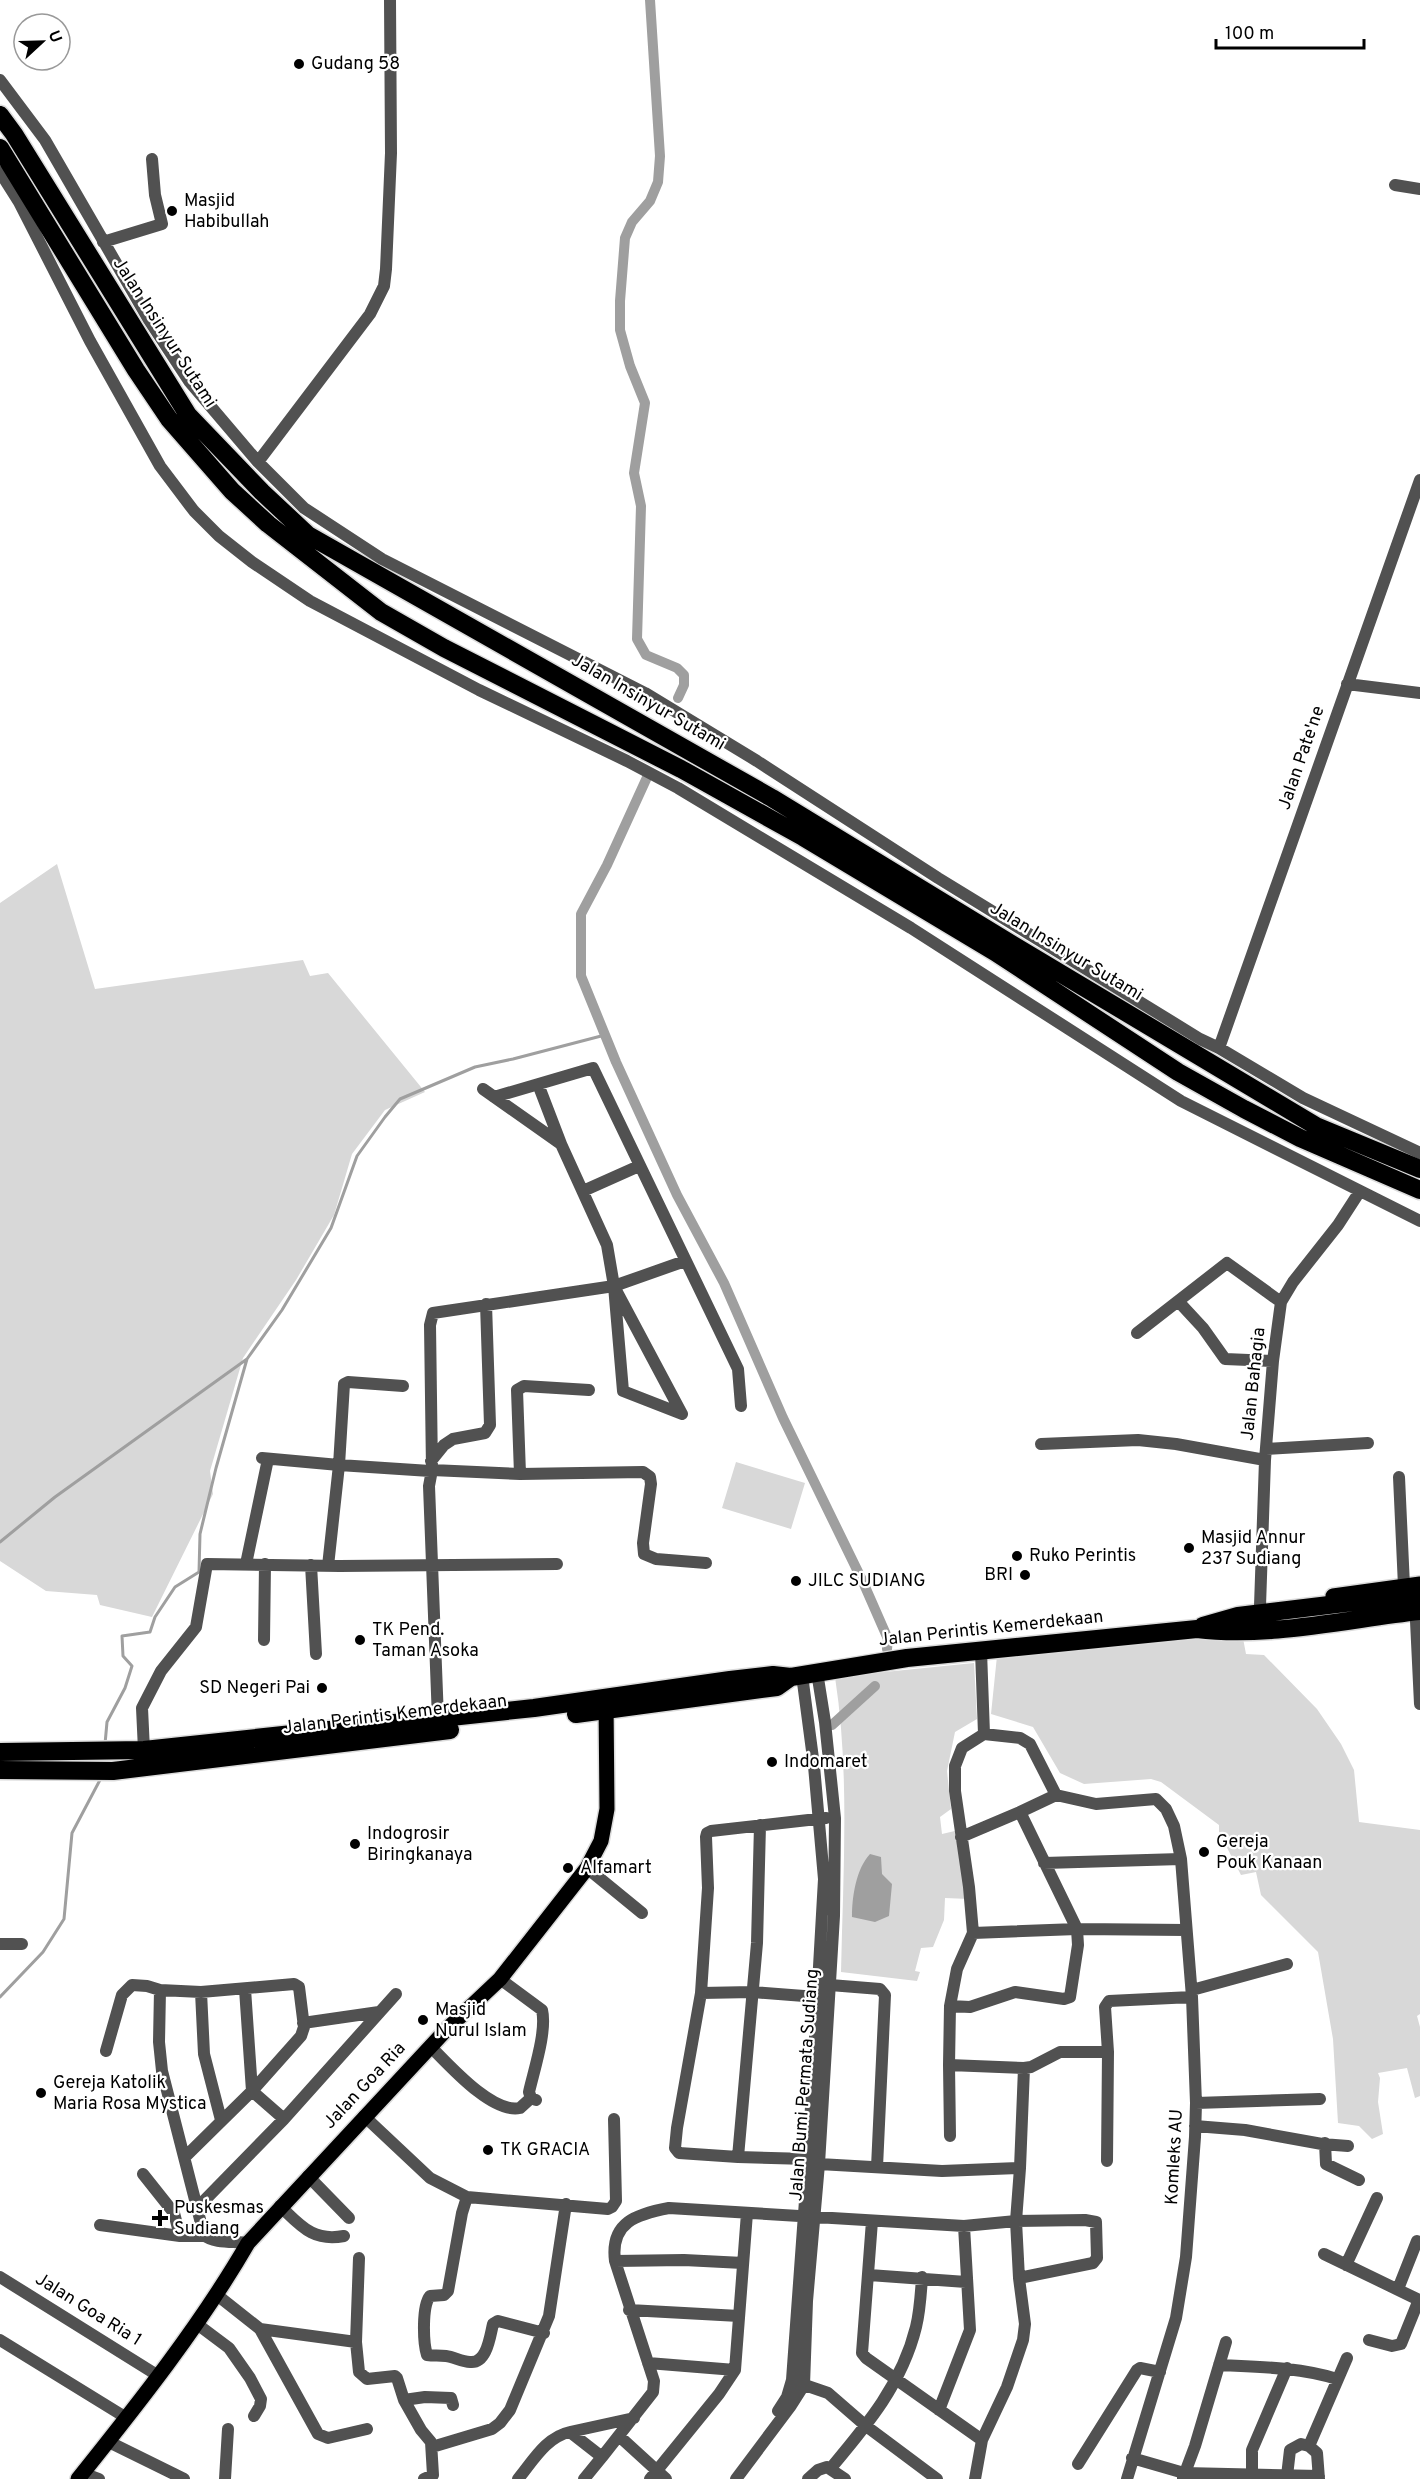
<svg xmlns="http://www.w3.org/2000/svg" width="1420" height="2479" font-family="Overpass,sans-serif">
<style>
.green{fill:#d8d8d8}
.water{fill:#9f9f9f}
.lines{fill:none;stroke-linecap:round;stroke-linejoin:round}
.stream{stroke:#9f9f9f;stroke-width:3}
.canal{stroke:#9f9f9f;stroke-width:10}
.major-casing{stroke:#dbdbdb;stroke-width:18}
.highway-casing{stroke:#dbdbdb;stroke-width:21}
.minor{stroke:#515151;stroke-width:12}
.major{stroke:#000;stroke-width:15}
.highway{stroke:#000;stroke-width:18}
.poi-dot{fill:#000;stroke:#fff;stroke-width:2}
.labels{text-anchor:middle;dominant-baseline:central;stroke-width:4.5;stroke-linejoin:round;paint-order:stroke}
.poi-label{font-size:18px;fill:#000;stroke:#fff;text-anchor:start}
.street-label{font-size:18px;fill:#000;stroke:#fff}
</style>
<rect width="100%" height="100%" fill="#fff"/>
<path class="green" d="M57,864l38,125 208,-29 7,16 18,-3 97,119 -40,18 -33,44 -18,61 -38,65 -53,78 -33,113 3,23 -61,123 -52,-12 -3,-10 -51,-4 -46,-30v-658z
M736,1462l69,21 -14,46 -69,-21z
M1242,1633l4,21 18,1 53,54 24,35 13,26 5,52 61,8v184l-3,2 3,11v69l-5,2 -8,-30 -29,5 2,5 -2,24 5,32 -11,5 -13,-13 -21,-3 -5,-84 -15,-87 -57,-57 -5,-23 -15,3 -22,-43v-7l-58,-43 -10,-3 -67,5 -24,-11 -27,-46 -42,-13 6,-58z
M974,1663l3,56 -22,13 -8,39 4,38 -11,8 2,17 17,-4 10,69 -24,-1 -1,22 -11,27 -12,1 -6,23 5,1 -3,9 -76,-9c2,-98 9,-198 -6,-295z"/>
<path class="water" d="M870,1854l11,3 1,17 10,10 -3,32 -14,6 -23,-5c0,-20 4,-48 18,-63z"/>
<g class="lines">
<path class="stream" d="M0,1542l55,-45 192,-138
M105,1744l2,-22 18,-34 7,-22 -9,-10 -1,-20 28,-4 5,-15 20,-30 24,-15 1,-38 16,-66 31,-109 35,-49 49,-82 26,-72 28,-39 15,-18 75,-32 38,-8 92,-24
M0,1997l43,-45 21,-33 8,-86 29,-55"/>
<path class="canal" d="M650,0l10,156 -2,26 -8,19 -18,21 -7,16 -5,63v29l10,36 15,37 -11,70 7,33 -4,133 9,16 31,13 7,7v10l-6,13
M649,773l-42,92 -26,49v62l35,86 61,133 47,88 59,135 80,164 25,57 -1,10
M832,1725l43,-39"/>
<g class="major-casing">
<path id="major" d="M1333,1596l87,-12
M78,2479c60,-75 122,-153 170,-236l198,-213 54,-51 87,-111 14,-27 6,-32 -1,-108"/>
</g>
<g class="highway-casing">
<path id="highway" d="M0,115l14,19 174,281 74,77 46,43 464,263 241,147 303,181 104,43
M0,148l136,222 33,49 63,72 36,33 113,88 63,36 237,121 122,68 192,115 183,120 66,37 56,29 120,52
M1203,1626l35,-10 182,-22
M576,1714l201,-27 14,-10
M0,1752l144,-2 390,-42 196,-28 43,-5 18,2 116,-19 290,-29c71,9 151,-10 223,-18
M0,1770l113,1 337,-41"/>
</g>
<path class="minor" d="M0,80l45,60 104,180 40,61 69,81 46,46 78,51 263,134 112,68 181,117 262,161 19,9 84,50 117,55
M0,172l19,30 71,139 70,125 34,45 25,25 33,26 58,39 169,89 148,71 51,27 233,140 270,173 239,120
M1395,185l25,4
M103,242l59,-18 -7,-29 -3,-36
M258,462l112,-148 14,-28 2,-17 5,-116 -1,-153
M1347,684l73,9
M1219,1048l201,-568
M538,1084l23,60
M483,1089l78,55 46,101 7,41 9,105 59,23
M494,1097l99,-29 145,301 3,37
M583,1191l56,-25
M617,1292l65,122
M1178,1301l25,27 22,31 48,2
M1137,1333l90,-70 54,39
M403,1386l-55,-4 -4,2 -5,81 91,6
M1041,1444l97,-4 38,4 89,16
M1266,1449l102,-6
M262,1458l77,7 -11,101
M431,1461l13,-16 9,-6 32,-6 5,-8 -4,-121
M432,1470l-2,-145 3,-12 181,-27 71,-25
M520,1474l-3,-84 7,-4 65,4
M1399,1477l5,109
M246,1564l22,-105
M311,1565l5,89
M1260,1606l5,-146 8,-99 8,-59 12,-20 45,-57 22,-34
M1416,1621l4,83
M264,1640l1,-76
M981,1651l3,83 36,4 10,6 26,51
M438,1719l-9,-233 3,-16 88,4 123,-2 7,5 1,7 -8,59 1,11 12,5 50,4
M984,1734l-22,14 -7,18v25l14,96 4,46 -16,36 -7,37 20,1 45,-15 49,7 6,-2 8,-52 -1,-16 -57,-117 36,-17 40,9 60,-5 10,10 8,17 7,33 11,138 4,106 -1,34 -9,120 -10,61 -49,161
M144,1750l-2,-42 19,-37 35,-44 11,-63 133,2 217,-2
M760,1825l-3,118 -19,214 70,2
M961,1837l59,-25
M1044,1863l137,-4
M587,1868l55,45
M973,1933l104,-4 109,1
M0,1944h22
M500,1979l42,31c5,21 -8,60 -13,82l2,6 5,2
M830,1985l50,4 5,6 -8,172
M245,1989l7,102 32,28
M160,1990l-1,52 3,29 42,164c10,9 31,6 44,8
M1192,1990l95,-26
M201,1992l3,62 17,66
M701,1993l-24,135 -2,20 4,5 59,4
M817,1997l-64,-5 -52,1 7,-105 -2,-51 1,-4 4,-2 115,-13
M950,2006l-1,59 75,3
M303,2023l76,-11
M430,2046c19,19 62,68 90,62l11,-10
M106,2051l16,-56 10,-10 15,1 13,4 41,2 93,-8 5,3 5,40 -3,9 -49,55 -67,66
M949,2065l1,71
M1196,2103l124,-4
M364,2116l66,62 37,19
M1195,2126l50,4 77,14 26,2
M1325,2143l1,21 33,16
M1107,2161l1,-109
M819,2164l123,7 78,-3 4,-100 7,-1 29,-15h48l-3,-45 4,-6 83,-4
M143,2174l31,39 6,23h25
M308,2176l41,42
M280,2206c21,20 33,36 64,30
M197,2208l87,-89 112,-125
M872,2221l-10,132 4,5 116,82
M100,2225l80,11
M1324,2254l93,45 1,3 -17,42 -9,2 -23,-6
M359,2258l-3,84 3,30 8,7 28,-3 2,2 7,22 17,30 10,12 2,33 -9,4
M743,2263l-59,-3 -69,1c-5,-39 22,-47 54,-53l295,18 52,-5 69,-1 11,2 1,36 -4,5 -74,15
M1346,2265l31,-67
M869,2275l97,7
M0,2277l157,98
M1398,2289l19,-48
M217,2295l43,34 58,105 10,4 39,-9
M629,2310l110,6
M197,2324l32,24 21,30 11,21 -1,7 -6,10
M260,2329l96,13
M544,2333l-46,-12 -5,3c-3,12 -6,40 -23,38 -8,0 -16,-5 -24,-6 -7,-1 -12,0 -19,-1 -4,-13 -5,-49 3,-59l14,-1 4,-4 14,-78 5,-16 141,12 4,-2 4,-6 -2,-82
M0,2340l125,77
M648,2363l87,7
M1219,2365c40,2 79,2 118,14
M796,2382l32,11 38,33 71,53
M404,2400l21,-3 26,1 2,7
M939,2410l31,-80 -6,-104
M778,2411l9,-14 5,-17 16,-221 16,-280 -10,-113 -12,-91
M570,2432l64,-14
M619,2436l47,43
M107,2441l77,38
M1309,2446l38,-88
M432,2447l60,-18 8,-6 10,-13 39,-94 17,-112
M1132,2458l52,15 135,3
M1078,2464l59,-94 3,-2 20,4
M830,2469c37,-44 72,-85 86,-142 4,-16 5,-34 6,-50
M83,2473l16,6
M1252,2476v-26l35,-82
M1287,2476l3,-26 11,-6 8,2 8,7 2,26
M1183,2478l12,-32 31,-104
M225,2479l3,-50
M518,2479c15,-18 28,-42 52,-47l32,25 51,-65 1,-11 -39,-120
M584,2479l18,-22
M650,2479l69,-85 16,-24 12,-157
M736,2479l54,-72 14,-22 3,-84 12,-137 15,-248 1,-98 -10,-96 -8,-50
M808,2479l10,-9 9,-3 18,12
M975,2479l7,-39 25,-53 16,-47 2,-16 -6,-46 -3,-57 4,-53"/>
<use href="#major" class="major"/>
<use href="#highway" class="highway"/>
</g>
<g class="poi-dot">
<circle cx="299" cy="64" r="6"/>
<circle cx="172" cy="211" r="6"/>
<circle cx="1189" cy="1548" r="6"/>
<circle cx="1017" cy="1556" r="6"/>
<circle cx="1025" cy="1575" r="6"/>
<circle cx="796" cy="1581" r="6"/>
<circle cx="360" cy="1640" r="6"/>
<circle cx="322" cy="1688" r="6"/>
<circle cx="772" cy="1762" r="6"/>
<circle cx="355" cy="1844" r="6"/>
<circle cx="1204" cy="1852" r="6"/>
<circle cx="568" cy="1868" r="6"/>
<circle cx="423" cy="2020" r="6"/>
<circle cx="41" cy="2093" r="6"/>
<circle cx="488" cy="2150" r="6"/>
<path d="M157 2209h6v6h6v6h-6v6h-6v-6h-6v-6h6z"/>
</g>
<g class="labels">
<g class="poi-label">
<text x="311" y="64">Gudang 58</text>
<text x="184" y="201">Masjid<tspan x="184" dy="21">Habibullah</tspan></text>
<text x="1201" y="1538">Masjid Annur<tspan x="1201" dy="21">237 Sudiang</tspan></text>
<text x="1029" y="1556">Ruko Perintis</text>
<text x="1013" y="1575" text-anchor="end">BRI</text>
<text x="808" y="1581">JILC SUDIANG</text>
<text x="372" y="1630">TK Pend.<tspan x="372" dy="21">Taman Asoka</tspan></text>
<text x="310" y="1688" text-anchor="end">SD Negeri Pai</text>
<text x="784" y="1762">Indomaret</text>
<text x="367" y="1834">Indogrosir<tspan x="367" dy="21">Biringkanaya</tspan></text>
<text x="1216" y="1842">Gereja<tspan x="1216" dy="21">Pouk Kanaan</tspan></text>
<text x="580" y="1868">Alfamart</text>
<text x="435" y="2010">Masjid<tspan x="435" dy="21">Nurul Islam</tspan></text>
<text x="53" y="2083">Gereja Katolik<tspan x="53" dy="21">Maria Rosa Mystica</tspan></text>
<text x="500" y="2150">TK GRACIA</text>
<text x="174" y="2208">Puskesmas<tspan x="174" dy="21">Sudiang</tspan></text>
</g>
<g class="street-label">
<text transform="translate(164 333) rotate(57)">Jalan Insinyur Sutami</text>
<text transform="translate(648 703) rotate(30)">Jalan Insinyur Sutami</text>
<text transform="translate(1302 758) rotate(-71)">Jalan Pate'ne</text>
<text transform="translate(1066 952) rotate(31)">Jalan Insinyur Sutami</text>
<text transform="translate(1254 1384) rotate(-84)">Jalan Bahagia</text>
<text transform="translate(991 1629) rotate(-6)">Jalan Perintis Kemerdekaan</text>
<text transform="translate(395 1715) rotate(-7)">Jalan Perintis Kemerdekaan</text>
<text transform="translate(805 2085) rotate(-86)">Jalan Bumi Permata Sudiang</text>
<text transform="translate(365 2086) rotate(-47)">Jalan Goa Ria</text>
<text transform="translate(1175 2157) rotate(-87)">Komleks AU</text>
<text transform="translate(88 2310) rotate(32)">Jalan Goa Ria 1</text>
</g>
</g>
<g transform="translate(42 42) rotate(68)"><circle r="28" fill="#ffffff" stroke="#999999" stroke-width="1.5"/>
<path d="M0-4.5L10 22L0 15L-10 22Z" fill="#000000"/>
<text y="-9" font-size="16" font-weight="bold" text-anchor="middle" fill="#000000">U</text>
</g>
<path d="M1216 39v9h148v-9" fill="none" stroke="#000000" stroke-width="3"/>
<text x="1225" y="39" font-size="18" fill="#000000" stroke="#ffffff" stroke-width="4.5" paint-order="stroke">100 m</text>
</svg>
